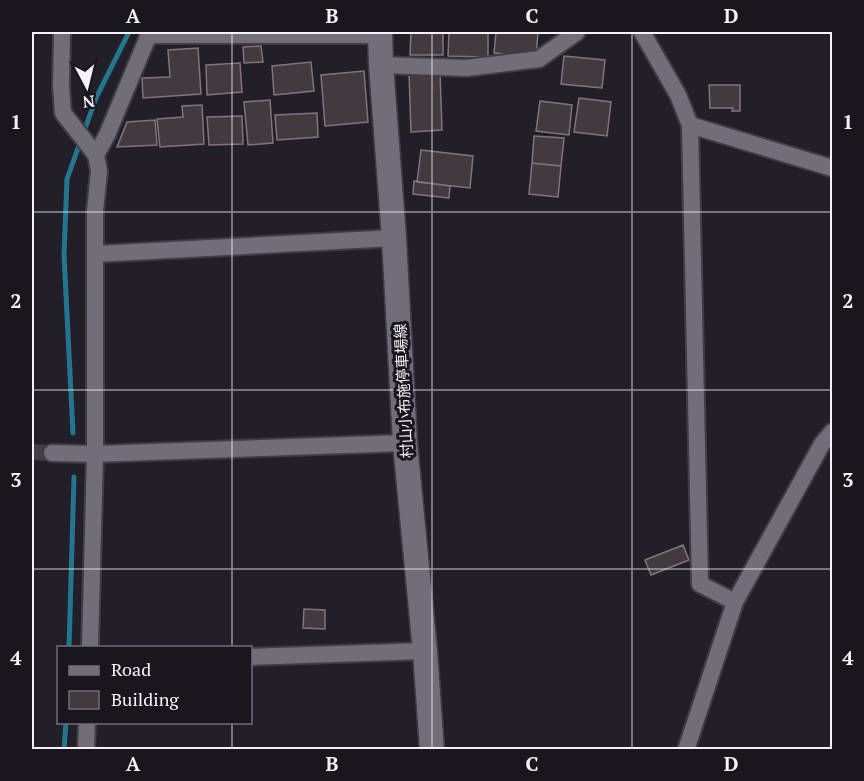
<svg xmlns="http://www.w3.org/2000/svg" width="864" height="781" font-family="'PT Serif','Noto Sans JP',serif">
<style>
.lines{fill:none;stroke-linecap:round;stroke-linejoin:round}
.stream{stroke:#247590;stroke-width:5}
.building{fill:#433a40;stroke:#80757c;stroke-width:1.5}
.street-tunnel{stroke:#423f47;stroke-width:16;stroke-dasharray:16 8;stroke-linecap:butt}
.street-casing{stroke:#3f3c44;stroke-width:20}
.secondary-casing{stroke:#3f3c44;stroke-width:27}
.street{stroke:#726e79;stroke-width:16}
.secondary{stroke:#726e79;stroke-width:24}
.grid{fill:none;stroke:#f5f3f9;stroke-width:1.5;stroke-opacity:0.55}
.labels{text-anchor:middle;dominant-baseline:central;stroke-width:6;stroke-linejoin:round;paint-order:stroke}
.street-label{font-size:15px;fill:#f5f3f9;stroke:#19161e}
.neatline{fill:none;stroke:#f5f3f9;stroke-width:2}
.grid-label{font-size:20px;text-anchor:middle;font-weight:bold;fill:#f5f3f9}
</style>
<rect width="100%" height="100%" fill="#221f28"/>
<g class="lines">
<path class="stream" d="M73,433l-9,-178 3,-76 29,-81 33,-66
M69,648l5,-171
M64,750l2,-28"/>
</g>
<path class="building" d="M411,32h32v23h-33z
M449,32l39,1v24l-40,-1z
M496,32h42l-2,24 -42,-3z
M261,46l2,16 -19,1 -1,-16z
M198,48l3,46 -58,4 -1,-20 28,-1 -2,-27z
M564,56l41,4 -3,28 -41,-4z
M311,62l3,29 -40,4 -2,-29z
M240,63l2,29 -35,3 -1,-30z
M364,71l4,51 -43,4 -4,-51z
M440,72l2,58 -31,2 -2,-59z
M709,85h31v26h-8l1,-3h-23z
M579,98l32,4 -4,34 -33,-4z
M270,100l3,43 -25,2 -4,-43z
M540,101l32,4 -3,30 -33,-4z
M202,105l2,39 -44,3 -3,-28 26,-2 -1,-11z
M317,113l1,24 -41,3 -2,-25z
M242,116l1,28 -34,1 -2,-28z
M155,120l2,25 -40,2 10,-25z
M534,136l30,2 -3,28 -29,-3z
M421,150l52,6 -3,32 -53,-6z
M532,163l29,3 -3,31 -29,-3z
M414,181l36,5 -1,12 -36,-4z
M683,545l6,15 -38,15 -6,-15z
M304,609l21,1v19l-22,-1z"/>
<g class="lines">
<path class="street-tunnel" d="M32,452l20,1"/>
<g class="street-casing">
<path id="street" d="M62,32l-1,54 2,27 33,42 3,16 -4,40v243l-5,194
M642,32l36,63 12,30 10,459 35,18
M148,35h232
M381,65l85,3 73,-9 38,-27
M690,125l142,43
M96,155l11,-20 43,-103
M96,254l298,-16
M52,453l43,1 310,-11
M250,657l175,-6
M86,750l1,-28
M686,750l49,-148 87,-158 10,-12"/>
</g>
<g class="secondary-casing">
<path id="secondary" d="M380,32l1,33 13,173 11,205 20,208 7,99"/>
</g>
<use href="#street" class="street"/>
<use href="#secondary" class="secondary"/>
</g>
<path class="grid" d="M232,32v616M432,32v718M632,32v718M32,212h800M32,390h800M32,569h800M232,722v28"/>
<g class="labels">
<g class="street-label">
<text transform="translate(403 391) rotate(-93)">村山小布施停車場線</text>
</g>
</g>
<rect width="864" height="781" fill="none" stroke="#19161e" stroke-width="66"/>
<rect x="57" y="646" width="195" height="78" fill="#19161e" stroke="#716e76" stroke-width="1.5"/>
<rect x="69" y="666" width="30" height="9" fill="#726e79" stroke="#716e76" stroke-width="1.5"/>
<text x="111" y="676" font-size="18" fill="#f5f3f9">Road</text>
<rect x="69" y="691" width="30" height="18" fill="#433a40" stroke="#716e76" stroke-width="1.5"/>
<text x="111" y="706" font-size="18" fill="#f5f3f9">Building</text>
<g transform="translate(87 87) rotate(173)" stroke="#19161e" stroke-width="4.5" paint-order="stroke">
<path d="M0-4.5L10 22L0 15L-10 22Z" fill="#f5f3f9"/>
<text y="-9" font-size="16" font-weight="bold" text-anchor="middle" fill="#f5f3f9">N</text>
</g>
<rect x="33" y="33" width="798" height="715" class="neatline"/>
<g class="grid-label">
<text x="133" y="23">A</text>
<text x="332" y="23">B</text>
<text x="532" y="23">C</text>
<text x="731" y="23">D</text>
<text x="16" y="129">1</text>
<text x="848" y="129">1</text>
<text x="16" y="308">2</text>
<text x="848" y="308">2</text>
<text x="16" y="487">3</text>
<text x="848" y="487">3</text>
<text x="16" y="665">4</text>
<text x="848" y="665">4</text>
<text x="133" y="771">A</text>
<text x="332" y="771">B</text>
<text x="532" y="771">C</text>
<text x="731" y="771">D</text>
</g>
</svg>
